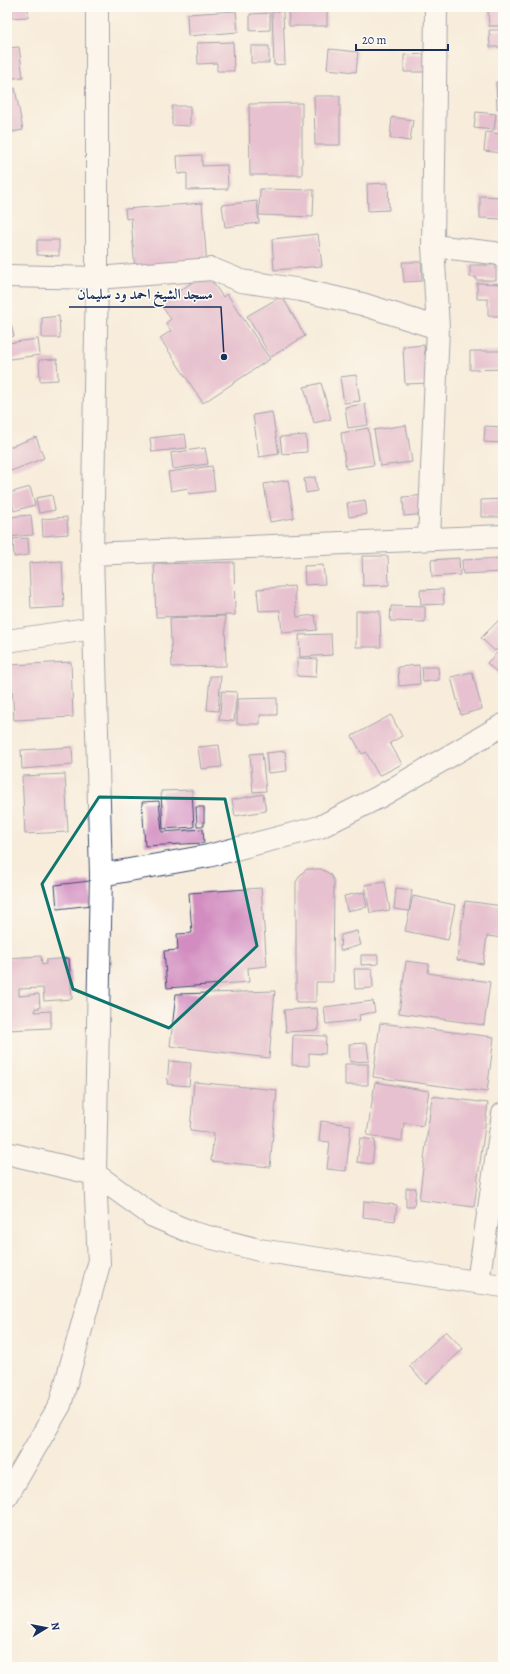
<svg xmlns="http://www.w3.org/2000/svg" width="510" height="1674" font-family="Alegreya,Amiri,serif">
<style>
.building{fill:#d28cc0}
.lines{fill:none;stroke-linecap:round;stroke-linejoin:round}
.minor-casing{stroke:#3c4b71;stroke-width:24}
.minor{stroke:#fff;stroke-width:22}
.marked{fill:none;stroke:#0f766e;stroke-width:3;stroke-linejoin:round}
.leader{fill:none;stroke:#1b2f5e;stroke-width:1.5}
.callout-dot{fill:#1b2f5e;stroke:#fdfcf7;stroke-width:1.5}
.callout-label{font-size:15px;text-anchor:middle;font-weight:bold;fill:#1b2f5e;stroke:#fdfcf7;stroke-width:3;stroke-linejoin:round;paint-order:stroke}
</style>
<rect width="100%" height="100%" fill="#fdfcf7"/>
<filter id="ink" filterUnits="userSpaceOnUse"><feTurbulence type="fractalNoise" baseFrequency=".025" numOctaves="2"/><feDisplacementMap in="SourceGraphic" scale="8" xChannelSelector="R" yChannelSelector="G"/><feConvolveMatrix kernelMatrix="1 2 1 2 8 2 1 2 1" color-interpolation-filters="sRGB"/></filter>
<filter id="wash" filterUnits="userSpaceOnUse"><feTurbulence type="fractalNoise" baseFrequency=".012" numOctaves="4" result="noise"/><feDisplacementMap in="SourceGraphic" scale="16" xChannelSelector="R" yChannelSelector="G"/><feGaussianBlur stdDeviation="0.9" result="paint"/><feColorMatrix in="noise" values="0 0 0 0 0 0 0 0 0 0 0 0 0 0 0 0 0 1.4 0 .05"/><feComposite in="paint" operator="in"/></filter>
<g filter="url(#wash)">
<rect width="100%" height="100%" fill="#f8ecdb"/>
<g id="blocks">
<path class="building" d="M7,7h21v10l-21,1z
M288,7h39v19h-38z
M503,9v17h-14l-1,-16z
M236,11l2,21 -50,4 -1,-22z
M283,11l2,53 -11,1 -2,-53z
M270,13v17l-20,1v-17z
M489,30h14v17h-13z
M233,42l1,29h-17v-8l-19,1 -1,-21z
M251,46h18v17h-18z
M19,47l4,30 -16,2v-31z
M329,49l29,3 -2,20 -29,-3z
M426,54v18h-22v-17z
M503,81v28h-6l-1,-27z
M15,88l8,42 -16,3v-44z
M314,96h26v49h-25z
M302,103v72h-52l-1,-71z
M172,106h18v20l-18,-1z
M476,112l20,2 -2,16 -20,-2z
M392,117l21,3 -3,21 -20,-3z
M486,132l17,2v19l-19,-2z
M202,155v11l25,-1 1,24 -41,1v-17l-9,1 -1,-18z
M388,183l1,27 -21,1 -1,-27z
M260,189l54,1 -1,27 -54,-2z
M480,196l23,1v22l-23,-1z
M257,201l2,22 -34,4 -3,-22z
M202,203l5,62 -72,6 -4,-53 -5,1 -1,-10z
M318,234l4,32 -48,4 -2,-31z
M37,240h22v16l-22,-1z
M402,262h19l1,19 -18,1z
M470,265h26v15h-20v-3h-6z
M499,265h4v15h-3z
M206,273l17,24 4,-3 43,65 -67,44 -43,-65 11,-7 -5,-8 5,-4 -11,-15z
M477,283l26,1v32h-15v-17h-11z
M282,296l23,40 -34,21 -24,-41z
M7,310l7,26 -7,2z
M59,316l1,22h-18v-20z
M38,339l2,16 -30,4 -2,-16z
M424,345l1,10h6l-2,28 -24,1 -2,-37z
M470,351h31l1,18 -32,1z
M57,359l1,21 -18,1 -1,-21z
M356,375l4,26 -16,2 -4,-26z
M321,383l10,36 -17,4 -10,-36z
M365,404l3,21 -20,3 -3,-21z
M272,412l7,42 -20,3 -6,-42z
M406,425l6,37 -32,4 -6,-36z
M485,426l18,1v16l-19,-1z
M368,428l6,37 -28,4 -5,-36z
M185,434l2,14 -35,4 -2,-14z
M306,435l1,17 -25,2 -2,-17z
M36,437l8,21 -33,13 -4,-11v-12z
M205,448l3,16 -35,5 -2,-16z
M212,466l3,25 -26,3 -1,-6 -17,3 -3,-19z
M315,477l2,14 -11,2 -2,-14z
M288,480l6,38 -24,4 -6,-38z
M30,487l5,18 -21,6 -5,-18z
M52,495l3,15 -16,3 -3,-15z
M426,495l2,19 -24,2 -1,-19z
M503,499v18h-22v-17z
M365,500l2,14 -18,3 -2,-14z
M31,515l2,20 -26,2v-20z
M67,517l1,17 -25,2 -1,-17z
M28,538l1,17 -15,2 -1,-18z
M362,556h26l1,29 -26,1z
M459,558l1,17 -28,2 -1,-17z
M503,558v14l-40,2 -1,-14z
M62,561l2,46 -33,2 -2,-46z
M234,562l1,53 -79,2 -2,-53z
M323,565l2,19 -20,1 -1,-19z
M294,586l3,31 18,-2 2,15 -35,3 -2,-23 -21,1 -2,-22z
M443,589l1,15 -23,1 -1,-15z
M391,606l34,1v15l-35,-1z
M356,611h24l1,36h-25z
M225,616l1,50 -54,1 -2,-49z
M503,616v27l-8,8 -14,-13z
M331,634l1,21 -32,2 -1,-22z
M503,647v31l-16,-15z
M297,658l20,1 -1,18 -19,-1z
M71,662l2,55 -59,3 -3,-55z
M419,665l1,19 -21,2 -1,-19z
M422,667h16l1,13 -16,2z
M472,672l10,37 -21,6 -10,-38z
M210,676h11l-3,35 -11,-1z
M222,691l15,1 -3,29 -15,-1z
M277,698v17h-17v9h-23v-25z
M391,715l11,21 -12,7 12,21 -23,12 -13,-24 -4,2 -10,-18z
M219,745l3,22 -21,2 -3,-22z
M72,747l1,18 -51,4 -1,-19z
M285,751l2,20 -19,2 -2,-20z
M262,753l4,38 -13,1 -3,-38z
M65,774l3,58 -43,2 -3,-58z
M192,790l2,37 -31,2 -2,-38z
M263,794l3,17 -31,5 -3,-16z
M159,801l3,31 41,-3 1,14 -59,3 -3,-44z
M196,807h8v19h-7z
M307,869h14l9,5 4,7 -1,101h-17v20h-20v-120l5,-8z
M90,881l2,24 -35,4 -2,-24z
M385,882l5,28 -20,3 -5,-28z
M261,888l6,78 -19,2 1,14 -82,6 -3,-37 14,-1 -1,-16 15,-1 -3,-40z
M396,888l16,2 -3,21 -15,-2z
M364,892l3,15 -20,4 -3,-15z
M413,896l42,9 -7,35 -43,-9z
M465,901l38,5v32l-16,-2 -4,28 -26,-4z
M357,931l4,14 -21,6 1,-16z
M361,955h17v9l-17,1z
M41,956l1,9 4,-1v-4l23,-2 3,41 -28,2 -1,-13 -24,1v7l20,-2 1,14h-5v4l16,-1v17l-44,2v-72z
M406,961l23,3 -1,9 62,9 -6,43 -85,-12z
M354,969h18l1,19 -18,1z
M275,991l-6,67 -99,-12 6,-52z
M373,1001l2,11 -16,3 1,5 -34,4 -2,-17z
M317,1008l2,22 -33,2 -2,-22z
M380,1023l114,14 -7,55 -114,-15z
M293,1035l33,1 -1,18 -16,-1v13l-17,-1z
M367,1043l2,18 -19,1 -1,-18z
M169,1061l22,2 -2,23 -22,-2z
M345,1064h23v21h-23z
M194,1082l83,8 -7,77 -59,-6 3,-28 -24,-3z
M375,1082l54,9 -6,35 -19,-3 -2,18 -35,-6z
M432,1096l56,7 -14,104 -55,-7z
M321,1121l30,4 -5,46 -19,-2 3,-27 -11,-1z
M360,1138l15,2 -3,24 -15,-2z
M406,1188h10l-2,19h-8z
M364,1201l33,4 -2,16 -32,-4z
M446,1331l17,18 -37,35 -17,-18z"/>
</g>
</g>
<g filter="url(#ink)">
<use href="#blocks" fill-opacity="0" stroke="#3c4b71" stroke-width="1"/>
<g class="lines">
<g class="minor-casing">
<path id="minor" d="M433,246l61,7 9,2
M7,276l90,2 115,-9 29,12 60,9 61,14 76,24
M429,539l9,-211 -5,-82 3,-239
M92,554l411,-18
M7,641l87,-13
M101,875l107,-19 112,-29 59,-30 124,-72
M7,1153l88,21 58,42 40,17 66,17 244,36
M478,1282l25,-168
M7,1496l53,-91 39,-141 -4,-90 6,-299 -9,-321 5,-276v-271"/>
</g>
<use href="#minor" class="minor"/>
</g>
</g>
<path d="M0 0H510V1674H0ZM99,797l126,2 32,147 -88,82 -96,-39 -31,-105z" fill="#f8ecdb" fill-opacity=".55" fill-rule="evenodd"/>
<path class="marked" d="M99,797l126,2 32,147 -88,82 -96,-39 -31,-105z"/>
<path class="leader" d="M224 357L221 307H69"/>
<circle class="callout-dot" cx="224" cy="357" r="4"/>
<g class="callout-label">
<text x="145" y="299">مسجد الشيخ احمد ود سليمان</text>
</g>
<rect width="510" height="1674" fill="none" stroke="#fdfcf7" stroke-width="24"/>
<g transform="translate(46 1628) rotate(80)" stroke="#fdfcf7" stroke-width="3" paint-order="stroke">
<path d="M0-3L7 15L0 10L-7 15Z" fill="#1b2f5e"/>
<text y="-6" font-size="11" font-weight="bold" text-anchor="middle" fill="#1b2f5e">N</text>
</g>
<path d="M356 44v6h92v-6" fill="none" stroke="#1b2f5e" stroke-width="2"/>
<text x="362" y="44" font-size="12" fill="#1b2f5e" stroke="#fdfcf7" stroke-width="3" paint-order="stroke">20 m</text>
</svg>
